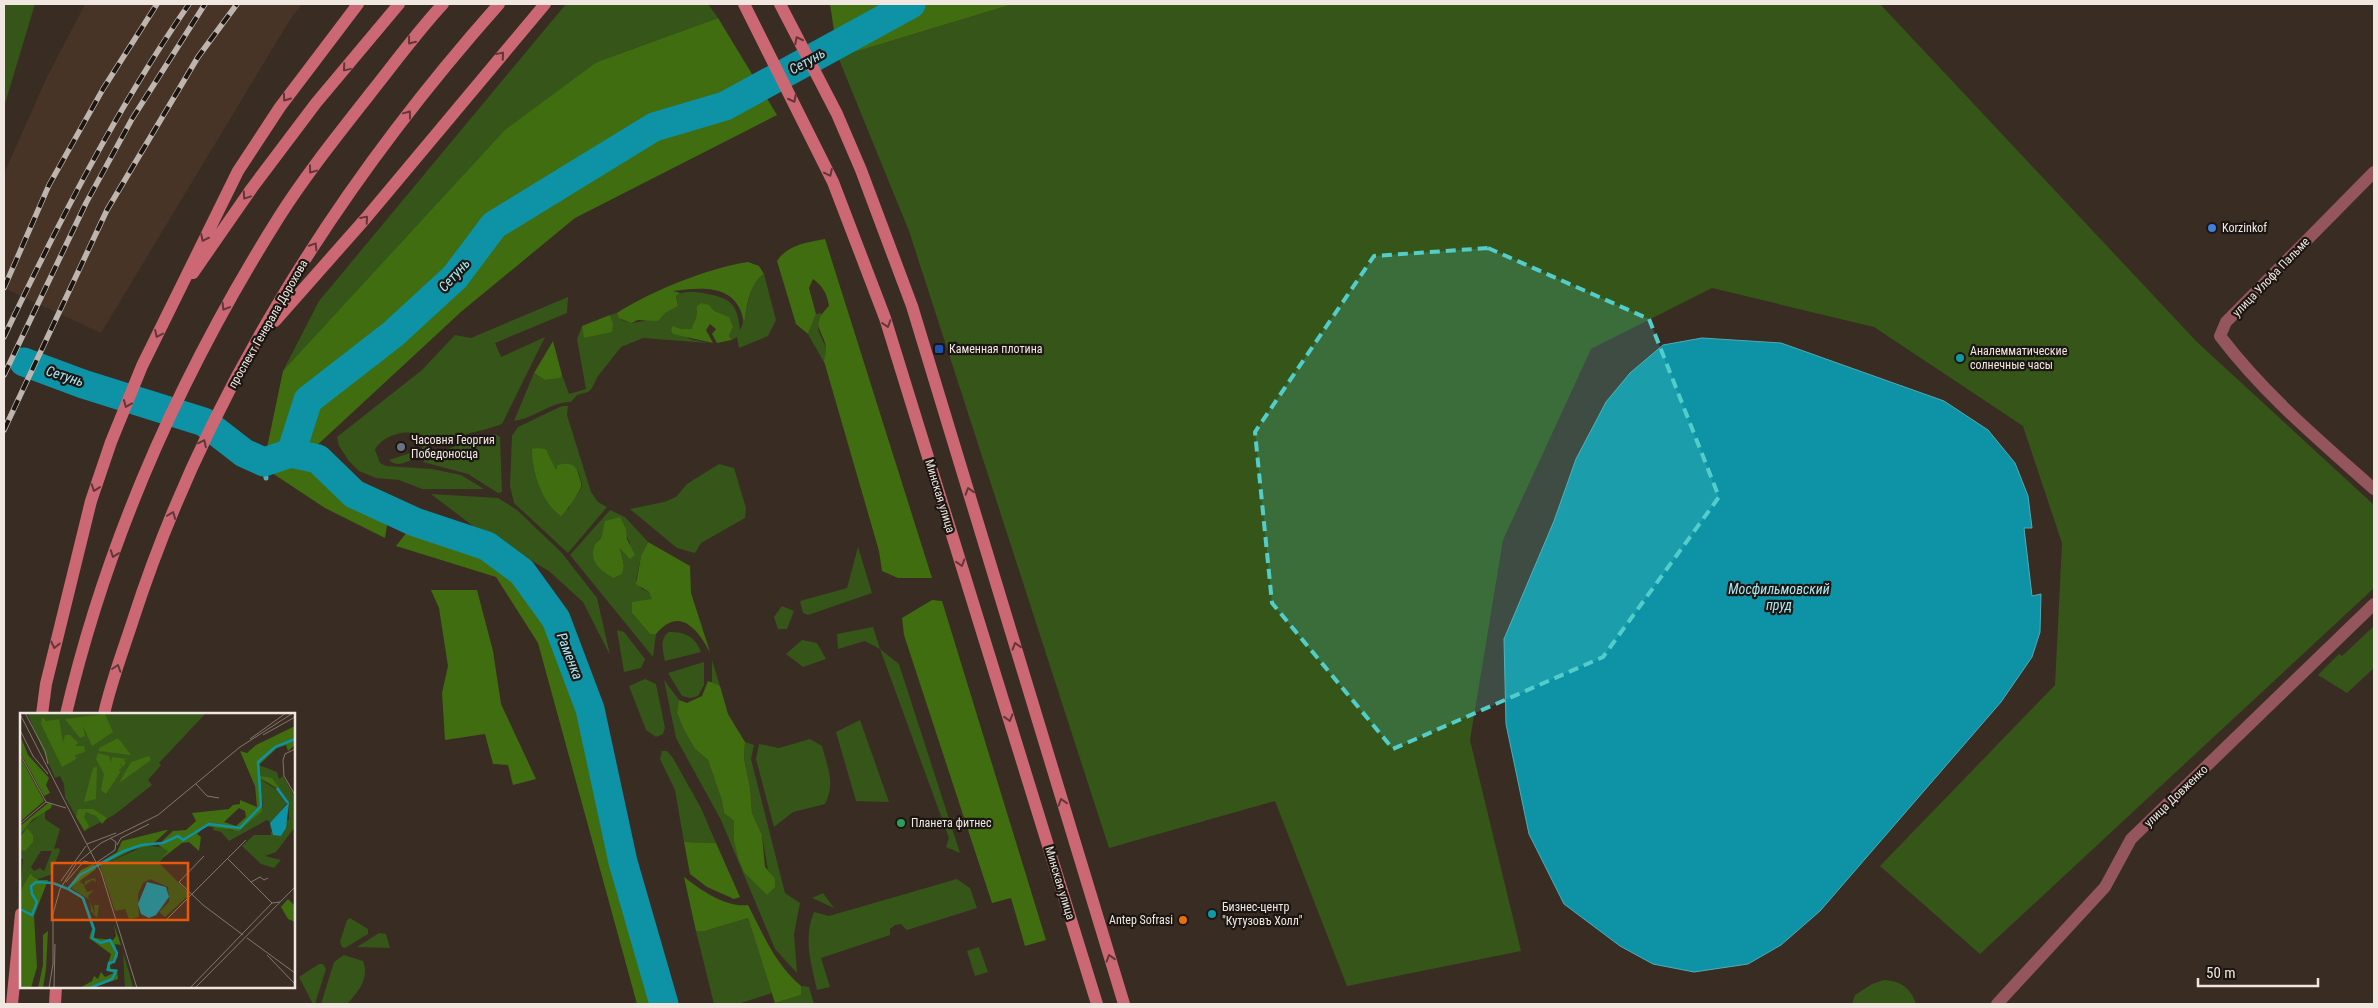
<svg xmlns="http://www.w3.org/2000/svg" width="2378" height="1008" font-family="'Roboto Condensed',sans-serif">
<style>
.built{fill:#473426}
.green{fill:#355618;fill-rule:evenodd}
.forest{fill:#406d0f}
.water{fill:#0d92a6;stroke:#51acb8}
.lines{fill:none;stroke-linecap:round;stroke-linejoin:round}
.stream{stroke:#51acb8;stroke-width:5}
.river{stroke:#0d92a6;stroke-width:29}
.minor{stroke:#95555c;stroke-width:12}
.secondary{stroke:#cc6774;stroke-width:12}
.rail-casing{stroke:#bfb5af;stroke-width:5.5}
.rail{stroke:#1c1612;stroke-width:4;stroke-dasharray:11;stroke-linecap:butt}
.oneway{stroke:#623639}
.marked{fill:#53cdc9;fill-opacity:0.2;stroke:#53cdc9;stroke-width:4;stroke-dasharray:10 6;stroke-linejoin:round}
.shop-dot{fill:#3f7fe0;stroke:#1c1612;stroke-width:2}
.transit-dot{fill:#1a4fb4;stroke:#1c1612;stroke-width:2}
.culture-dot{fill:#0f9aa8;stroke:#1c1612;stroke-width:2}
.worship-dot{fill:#6b7280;stroke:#1c1612;stroke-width:2}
.leisure-dot{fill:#2e9e5b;stroke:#1c1612;stroke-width:2}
.food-dot{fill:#e8710a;stroke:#1c1612;stroke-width:2}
.labels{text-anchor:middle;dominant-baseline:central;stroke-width:4.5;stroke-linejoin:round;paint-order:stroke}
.poi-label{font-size:12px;fill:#f0e7e1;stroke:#1c1612;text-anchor:start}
.street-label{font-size:12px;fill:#f0e7e1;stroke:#1c1612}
.water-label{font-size:14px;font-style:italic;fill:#aae7f4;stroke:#1c1612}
.inset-river{fill:none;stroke:#0d92a6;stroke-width:2.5}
.inset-road{fill:none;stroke:#82776f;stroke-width:1}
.view{fill:#e8590c;fill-opacity:0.15;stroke:#e8590c;stroke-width:2.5}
.inset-edge{fill:none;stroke:#f0e7e1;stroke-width:2.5}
</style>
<rect width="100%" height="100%" fill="#392c23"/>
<path class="built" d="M85,4h217l-11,14 -190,315 -97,-45v-109l2,-10 40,-90z"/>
<path class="green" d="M4,4h31l-31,103z
M566,4h142l10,14 -121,44 -314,309 36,-70z
M1013,4h867l317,338 177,163v83l-394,366 -100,-88 175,-181 7,-142 -39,-117 -149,-99 -162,-39 -121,61 -88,191 -33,200 51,211 -174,35 -72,-185 -166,47 -200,-617 -71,-174z
M764,274l12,46 -8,16 -29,12 -2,-11 -5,3 -3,-4 4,-9c-14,-13 -17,-19 -37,-16v7l-5,11h-9l-8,-3 16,13 18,4 -65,-5 -22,9 -23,29 -6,12 -4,4 -11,3 -6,7c-21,0 -36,16 -57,19l20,-48 11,7 16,-2 1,-3 7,19 17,-5 -9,-50 5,-13 3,12 17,-5 11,-10 -3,-8 7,-2c9,22 47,0 61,-7l-2,-11c8,-4 19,-3 27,-2 27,5 34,9 37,37 9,-17 6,-46 24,-56z
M568,297l-1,16 -72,30 6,14 44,-20 -43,87c-21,8 -51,12 -71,22 -12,7 -28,26 -42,14l33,-11 3,-8 -7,-7c-14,-5 -37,2 -43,16l5,13 6,3 46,3 29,6 23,14h-62l-23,-9 -23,-2 -17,-7 -10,-10 -10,-15 -2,-9 85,-67 33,-35 16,3z
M822,313l-4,17 8,18v18l-18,-32 8,-20z
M562,406h6l-1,9 24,77 7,10 9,5 -39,46 -54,-50 -4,-17 2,-50 6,-9zM533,449h13l10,22h22c1,4 3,9 4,13 0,9 -12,17 -14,26l-30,-32z
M495,434l5,3 2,55 -4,1 -30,-19 -45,-12 8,-8z
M719,464l15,4 12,40 -1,10 -44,25 -6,10 -18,-5 -47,-39 34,-7 12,-5 11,-13z
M431,494l67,4 19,12 44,42 36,46 13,57 -27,-53 -34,-31 -76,-45z
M610,510l15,7 23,25 -7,14 -5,24 6,9 7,3 4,7 -21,7v7l18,21h6l-3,23 -83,-102zM626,534l4,9 -3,10 -7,-6 4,19 -2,8 -8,4 -20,-31 8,-12z
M858,547l14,46 -64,22 -5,-2 -3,-12 47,-13z
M782,606l12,5 -7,18h-9l-4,-12z
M2374,626v42l-27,25 -29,-18 21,-21 3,2z
M873,627l7,22 19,15 61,189 -14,-6 3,-9 -69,-189 -15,-8 -27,8 -1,-15z
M617,630l7,2 21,27 -4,9 -17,4z
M669,632c15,-1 27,5 32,20l-36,9c-2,-10 -6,-22 4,-29z
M802,640l15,3 9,16 -23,8 -17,-13z
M712,660l8,26 -12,-4h4z
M704,662v23l-6,11 -8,2 -8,-2 -14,-23z
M645,679l11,5 9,44 -2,6 -7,3 -10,-7 -17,-44z
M664,680l15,20 -2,13 7,17 11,19 13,11 14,41 2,12 10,8v20l23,43 10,11 8,-17 -7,-8 -6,-35 -10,-22 -2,-26 -6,-28 1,-17 9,3 -3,14 34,134 15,10 -6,31 3,39 -22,-24 -54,-129 -45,-82z
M860,720l29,82 -33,-1 -20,-69z
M810,739l12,7c5,20 14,38 3,58l-32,8 -19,15 -18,-68 3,-15 20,4z
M662,751h5l6,7 28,50 15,35 -32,-1 -9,-52 -15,-31z
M957,879l13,9 7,20 -70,22 -6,-6 -6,1 -5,4v6l-69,23 9,29 -13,3c-6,-28 -14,-51 -3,-78l15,4z
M823,893l11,15 -22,-10z
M350,918l18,11v5l-23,14 -3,-1 -2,-5 7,-22z
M748,918l24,75 -34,11h-24l-18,-73h9z
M379,933l7,1 4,14 -33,-1z
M979,947l9,25 -13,4 -8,-25z
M344,955l19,6c7,17 -5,31 -16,43h-26l13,-42z
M319,964h4l3,5 -11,35h-2l-14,-27z
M1884,980c17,1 27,8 32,24h-64l3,-9 17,-11z
M801,986l8,1 5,17h-42l29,-9z"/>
<path class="forest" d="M830,4h183l-175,53z
M718,18l59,97 -202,103 -113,93 -149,138 78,52 -6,37 -60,-30 -59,-39 -2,-7 19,-91 222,-241 92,-68z
M825,239l107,339h-34l-16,-7 -3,-20 -55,-190c1,-4 2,-9 2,-12 -1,-18 -18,-22 3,-43 -2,-12 -6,-20 -16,-27l-4,9 7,26 -8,20 -12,-10 -19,-63c10,-16 31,-19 48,-22z
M748,262l11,4 5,8c-15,9 -17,33 -20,49 -6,-39 -40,-36 -71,-32l7,2 -4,3 2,10 -13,7 -7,8 -20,-1 -7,3 -12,-5 -2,-5c34,-22 91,-45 131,-51z
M701,303l8,2 5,6 15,6 4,10 -4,9 3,4 -15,3 -5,-9 4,-5 -6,-5 -4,6 7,13 -40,-9 -2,-4 2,-4 9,3h9l5,-11 1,-12z
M610,315l3,8 -1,9 -28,6 -2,-12z
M553,341l9,34 -1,3 -16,2 -11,-7z
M537,448l9,1 10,21 2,-5c12,-3 18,-1 21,11 1,4 3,7 2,11 -2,6 -15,25 -20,29 -19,-13 -29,-44 -29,-67z
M620,517l6,12 1,10 8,16 -5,4 -10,-11 4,18 -2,8 -8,4c-12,-6 -25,-16 -20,-31 1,-4 6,-7 7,-10 3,-5 2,-10 4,-16z
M415,522l72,24 35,26 34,47 34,90 33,153 41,142h-27l-99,-361 -42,-66 -100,-31z
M648,542l42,24 1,27 19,59c-13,-24 -31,-46 -54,-18h-6l-18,-21v-11l20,-3 -3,-7 -13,-8 5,-28z
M431,590h46l16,61 8,53 35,75 -23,6 -5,-20 -15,-1 -8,-30 -40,6 -3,-47 6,-27 -9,-58z
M932,600l10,1 104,339 -21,6 -14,-48 -19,5 -88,-268 -2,-17z
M708,681l12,5 8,28 17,28 -1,17 6,28 2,26 10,22 3,32 10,11v9l-8,8 -23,-23 -5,-12 -5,-19v-20l-10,-8 -2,-12 -14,-41 -13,-11 -11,-19 -7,-17 2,-13 8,3 15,-7z
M684,842l32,1 24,54 -6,2 -27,-12 -17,-13z
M684,877c17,13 42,31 64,28 15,29 27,59 53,81v9l-26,8 -27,-85 -43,13h-9z"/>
<path class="water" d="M1702,338l79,5 163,58 44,29 27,33 13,33 4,32h-8l8,68 9,-2 -1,38 -8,25 -31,45 -181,209 -39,34 -33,19 -54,8 -41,-8 -33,-18 -56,-42 -35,-70 -23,-110 -2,-85 50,-118 22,-62 30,-57 24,-29 33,-28z"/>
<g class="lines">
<path class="stream" d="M264,462l2,16"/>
<path class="river" d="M24,362l59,22 121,38 40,31 20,9 27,-9 17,-53 85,-66 62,-57 39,-52 160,-98 71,-21 186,-102
M291,453l27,6 36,35 61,28 72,24 35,26 34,47 34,90 33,153 41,142"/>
<path class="minor" d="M2374,172l-148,150 -6,14c44,58 100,105 154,153
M1997,1004l108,-117 26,-48 243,-235"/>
<path class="secondary" d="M744,4l89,178 52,136 212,686
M780,4l57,110 24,56 51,136 212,698
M193,273l59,-85 64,-85 83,-99
M275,321l91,-103 179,-214
M42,714l4,-30 45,-183 20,-59 31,-76 96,-195 42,-64 78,-103
M66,714c41,-175 117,-344 213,-497 28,-44 62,-86 94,-127 23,-29 45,-59 70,-86
M104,714c7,-32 19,-63 29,-94 74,-229 207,-437 366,-616
M12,1004l9,-90
M55,1004l1,-17"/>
<g class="rail-casing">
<path id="rail" d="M4,288l45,-103 54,-96 54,-85
M4,337c55,-116 112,-227 185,-333
M4,375l82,-172 46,-84 73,-115
M4,430l103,-220 91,-153 39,-53"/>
</g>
<use href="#rail" class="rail"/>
</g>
<defs><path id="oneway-chevron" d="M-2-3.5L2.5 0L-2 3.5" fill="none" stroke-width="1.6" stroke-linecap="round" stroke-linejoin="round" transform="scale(1.25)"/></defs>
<g class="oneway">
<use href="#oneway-chevron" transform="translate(798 40) rotate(-117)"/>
<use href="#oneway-chevron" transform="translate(411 41) rotate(128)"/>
<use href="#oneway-chevron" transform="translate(501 55) rotate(-50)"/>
<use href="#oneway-chevron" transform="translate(346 68) rotate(130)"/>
<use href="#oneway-chevron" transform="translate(286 98) rotate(126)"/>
<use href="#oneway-chevron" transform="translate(793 99) rotate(63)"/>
<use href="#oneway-chevron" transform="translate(408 114) rotate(-53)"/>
<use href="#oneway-chevron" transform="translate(312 170) rotate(127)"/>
<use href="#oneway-chevron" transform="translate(829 173) rotate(65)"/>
<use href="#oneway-chevron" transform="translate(246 196) rotate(124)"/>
<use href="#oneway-chevron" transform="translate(365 219) rotate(-49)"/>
<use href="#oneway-chevron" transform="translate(204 238) rotate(116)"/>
<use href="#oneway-chevron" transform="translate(314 246) rotate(-58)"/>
<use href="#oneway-chevron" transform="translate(225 307) rotate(121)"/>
<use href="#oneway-chevron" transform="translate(887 324) rotate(72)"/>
<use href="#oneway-chevron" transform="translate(158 334) rotate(115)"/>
<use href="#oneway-chevron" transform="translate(127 404) rotate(112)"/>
<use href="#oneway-chevron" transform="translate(203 443) rotate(-64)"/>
<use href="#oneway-chevron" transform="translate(95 488) rotate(109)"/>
<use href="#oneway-chevron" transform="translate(969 491) rotate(-107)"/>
<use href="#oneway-chevron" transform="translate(172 515) rotate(-69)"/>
<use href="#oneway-chevron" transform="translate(114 554) rotate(110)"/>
<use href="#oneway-chevron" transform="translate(961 563) rotate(73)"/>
<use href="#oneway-chevron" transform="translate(55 645) rotate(103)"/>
<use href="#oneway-chevron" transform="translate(1016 646) rotate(-107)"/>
<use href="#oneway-chevron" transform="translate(117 668) rotate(-72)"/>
<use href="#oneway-chevron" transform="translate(1009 718) rotate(73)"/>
<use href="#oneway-chevron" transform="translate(1062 802) rotate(-107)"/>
<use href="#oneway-chevron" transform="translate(1110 958) rotate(-107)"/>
</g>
<path class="marked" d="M1488,248l161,71 70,178 -116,160 -210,92 -121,-146 -17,-171 119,-176z"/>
<circle class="shop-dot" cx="2212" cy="228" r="5"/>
<rect class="transit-dot" x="934" y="344" width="10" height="10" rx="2.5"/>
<g class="culture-dot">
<circle cx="1960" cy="358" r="5"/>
<circle cx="1212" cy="914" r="5"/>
</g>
<circle class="worship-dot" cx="401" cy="447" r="5"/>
<circle class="leisure-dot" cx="901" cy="823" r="5"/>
<circle class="food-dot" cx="1183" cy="920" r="5"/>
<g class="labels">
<g class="poi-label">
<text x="2222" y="228">Korzinkof</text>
<text x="949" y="349">Каменная плотина</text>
<text x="1970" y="351">Аналемматические<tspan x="1970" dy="14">солнечные часы</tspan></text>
<text x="411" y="440">Часовня Георгия<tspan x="411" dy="14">Победоносца</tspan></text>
<text x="911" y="823">Планета фитнес</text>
<text x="1222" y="907">Бизнес-центр<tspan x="1222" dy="14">"Кутузовъ Холл"</tspan></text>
<text x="1173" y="920" text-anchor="end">Antep Sofrasi</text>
</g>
<g class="street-label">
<text transform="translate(2271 277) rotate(-46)">улица Улофа Пальме</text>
<text transform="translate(268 324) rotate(-60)">проспект Генерала Дорохова</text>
<text transform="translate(940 496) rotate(73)">Минская улица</text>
<text transform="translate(2176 796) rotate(-44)">улица Довженко</text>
<text transform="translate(1060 883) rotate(73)">Минская улица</text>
</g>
<g class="water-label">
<text transform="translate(807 61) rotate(-29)">Сетунь</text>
<text transform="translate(454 275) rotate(-48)">Сетунь</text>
<text transform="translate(65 376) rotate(18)">Сетунь</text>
<text x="1779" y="589">Мосфильмовский<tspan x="1779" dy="16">пруд</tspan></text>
<text transform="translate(570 656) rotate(69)">Раменка</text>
</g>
</g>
<g transform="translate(20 713)">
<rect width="275" height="275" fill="#392c23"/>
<path d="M7,0h179l-47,50 2,2 -13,15 4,5 -38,30 -30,16 -19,-34 -1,-13 -4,-8 -5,2zM239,52l18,7 2,7 4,-3 12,21v30l-19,25 -11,4 16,4 -7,8 -13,-4 -19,-18 12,-11h17l-1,-13 -3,-2 -38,21 -8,-9 -8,-2 1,-5 18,6 31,-24 -3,-28 20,13 -20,-16zM268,89l1,17 -5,4 -1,10 -9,2 3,-5 -3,-2 -3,4v-9zM25,98v8l15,10 -6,20 5,-1 1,3 -10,24 -12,4 -6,-4 -12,17 3,-33h-3v-9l13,-8v-7l-8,-5 -5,7v-3l4,-6zM21,138h11l-8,20 -4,-3 -6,3 -3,-4zM127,132l19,3 2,3 -9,12 31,31 -25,23 -6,-5 10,-10 -1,-15 -18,-8 -7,4 -5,11 1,23 -10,2 -4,-10 -10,2 -15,-45zM75,165l1,4 -4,-2 -8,6 3,6 7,-2 -6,6 7,18 -1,-9h5l-2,13 -6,-7 -1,-11 -19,-12 7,-6 6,-2 -4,2 5,3v-4zM103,239l9,31 1,5h-8z" fill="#355618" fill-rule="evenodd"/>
<path d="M85,1l8,18 -21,14 -9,-20 2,10 -5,2 -15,-19zM22,4l4,4 13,-2 4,24 2,-8h5l8,8 -3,3h9l1,6 -10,3 1,4 -14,8 -21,-43zM275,13v19l-7,6 -2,-6 -9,3 -18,17 1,11 12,2 9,12 -20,-11 1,32 -23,20 -33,-5 -9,8 4,3 -2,14 -10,-9 -7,1 -22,17 8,-9 -10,-6 15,-14 13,-1 10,-9 -4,-8 37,-4 4,-4 7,-1v-4l17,7 -2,-21 -15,-35 7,2 9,-8zM219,95l6,3 1,6 -10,9 -12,-4zM0,22l8,20 21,23 -3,7 4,8 -6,3 -24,-44zM98,25l13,17 -32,-4v-3zM78,40l11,3 2,6 1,-5 16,2 -5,1 3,2 -3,5 -3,-4 2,5 -4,2 3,1 -15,23 -5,-4 3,-16 -8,-15zM0,43l24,45 -24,21zM129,43l2,4 -32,23 12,-21zM77,54l-1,32 -12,3 9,-34zM28,90l4,1 -1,4 -19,12 -12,14v-8zM58,96h15l14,9 -5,6 -6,-8 -10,-4 -2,5 5,9 -4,5 -9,-14zM7,115l6,7v7l-8,9 -5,-1v-13zM146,117h2l-16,15 -20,5 -32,16 -1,-3 18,-11 5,-11zM73,151l3,5 -26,19 4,5 -7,-4 14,-19zM10,161l9,6h9l-14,36 3,51 -6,21h-11v-96zM55,179l5,2 3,4 12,31 -1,9 19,2 3,-4 -2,-11 7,20 -6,-1 3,13 -8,9 1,3h6l1,10 -26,9h-12l12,-7 2,-5 4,3 3,-7 4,5 9,-4 -8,-3 5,-16 -22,-16 3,-9 -10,-30zM268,186l7,7v16l-7,-3 -7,-12zM28,218l-2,38 -3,19h-5l5,-23v-30z" fill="#406d0f" fill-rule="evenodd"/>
<path d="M269,89l-3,26 -5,8 -8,-1 -3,-12zM127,169l19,5 3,10 -13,18 -7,3 -8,-4 -3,-10z" fill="#0d92a6"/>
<path class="inset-river" d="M257,75l11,15M33,170l15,6 12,-14 44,-24 17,-6 22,-2 15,-7 5,4 26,-16 31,4 21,-22 -3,-44 17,-15 20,-8M48,176l15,9 11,31 -2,9 9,5 9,-3 7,13 -3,9 -5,1 -1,7 8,1 -4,8 -22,9M0,196l12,6 5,-13 -5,-8 -1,-8 5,-4 16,1"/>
<path class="inset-road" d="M5,0l20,38 3,13M0,1l81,158 36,116M0,17l13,26 15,18M243,22l32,-18M230,26l36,-26M275,36l-10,5 -2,6 1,16 11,19M0,41l26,48M176,71l11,12 12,2M0,111l26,-22 20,6M67,131l29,-11M97,132l4,-7 28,-14M184,143l-25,26 24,23 40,30M207,145l45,45M76,150l19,-13 1,-8 -6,-4M41,168l25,-35M46,169l18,-21 11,3M231,169l9,-5 4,3 4,-2M146,207l80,-80M227,225l48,35M247,242l28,29M29,275l4,-24v-50l7,-25 16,-25 25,-21 57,-28 82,-68 53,-34M34,275l1,-44M170,275l82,-85 8,-1M175,275l100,-101"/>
<path class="view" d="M32,150h136v57h-136z"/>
<rect width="275" height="275" class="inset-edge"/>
</g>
<rect width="2378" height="1008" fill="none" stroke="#f0e7e1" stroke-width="10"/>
<path d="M2198 978v8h120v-8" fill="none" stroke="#f0e7e1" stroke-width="2.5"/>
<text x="2206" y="978" font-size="15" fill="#f0e7e1" stroke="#1c1612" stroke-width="4" paint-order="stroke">50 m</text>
</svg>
